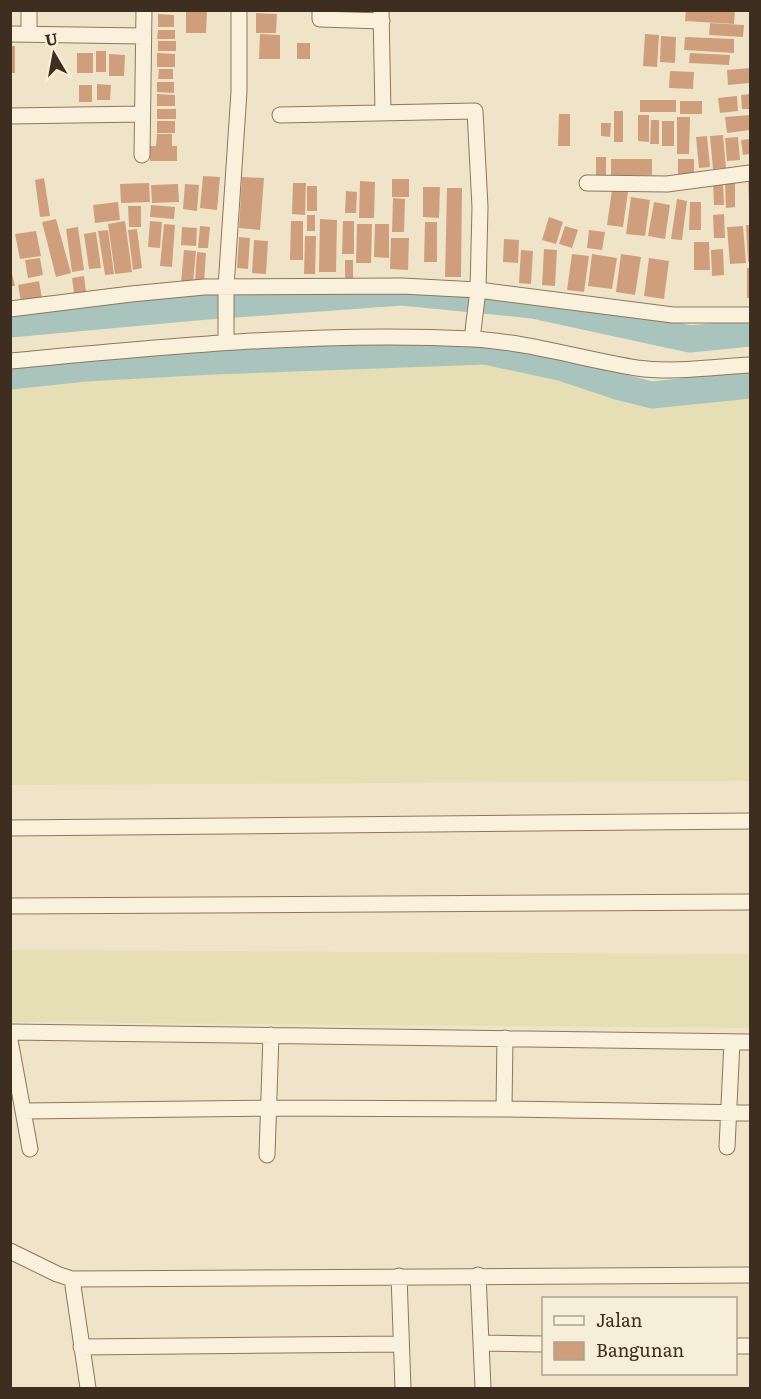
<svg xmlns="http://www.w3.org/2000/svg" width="761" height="1399" font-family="Literata,serif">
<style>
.farmland{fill:#e6deb5}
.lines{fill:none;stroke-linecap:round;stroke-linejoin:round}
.river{stroke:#a9c4bc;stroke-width:27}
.building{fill:#cf9f7d}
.minor-casing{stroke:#8d765c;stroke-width:17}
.minor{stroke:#faf1dc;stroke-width:15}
</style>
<rect width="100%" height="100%" fill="#f0e4c8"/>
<path class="farmland" d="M479,359l149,36 122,-2v388l-739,4v-396l145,-21z
M11,950l739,4v74l-739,-6z"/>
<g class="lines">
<path class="river" d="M10,324l197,-18 195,-14 131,13 157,34 60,-6
M10,376l75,-8 127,-7 273,-10 75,16 60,20 32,8 98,-10"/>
</g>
<path class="building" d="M186,10h21l-1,23h-20z
M686,10h49l-1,14 -49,-3z
M256,13l21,1 -1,19h-20z
M158,14l16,1v12h-16z
M710,23l34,2 -1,12 -34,-2z
M158,30h17v9h-18z
M260,34l20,1v24h-21z
M645,34l14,1 -2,32 -14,-1z
M661,36l15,1 -1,26 -15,-1z
M685,37l49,2v14l-50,-3z
M158,41h18v10h-18z
M297,43h13v16h-13z
M10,46h5v27h-5z
M96,51h10v21h-10z
M77,53h16v20h-16z
M157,53l18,1v13h-18z
M690,53l40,2 -1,10 -40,-2z
M109,54l16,1 -1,21h-15z
M750,68v15l-22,2 -1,-15z
M159,69h14v10h-15z
M670,71l24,1 -1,17 -24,-1z
M157,82h17v11l-17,-1z
M97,84l14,1 -1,15h-13z
M79,85h13v17h-13z
M157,94l18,1v11h-18z
M750,94v15h-8l-1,-14z
M737,96l1,15 -18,2 -2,-15z
M640,100h36v12h-36z
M680,101h22v13h-22z
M157,109h19v10h-19z
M614,111h9v31h-9z
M559,114h11v32h-12z
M638,115h11v27l-11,-1z
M750,115v15l-23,3 -2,-16z
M677,117h13l-1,37h-12z
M651,120h8v24h-9z
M157,121h18v12h-18z
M662,121h12v25h-12z
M601,123h10l-1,14 -9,-1z
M157,134h15v12h5v15h-27v-15h6z
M723,135l3,33 -13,1 -3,-33z
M707,136l3,31 -11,1 -3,-31z
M738,137l2,23 -13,1 -2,-23z
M750,139v15l-7,1 -2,-15z
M596,157h10v21h-10z
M611,159h41v16h-41z
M678,159h16v16h-16z
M203,176l17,1 -3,33 -17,-2z
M242,177l22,1 -4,52 -21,-2z
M44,178l6,38 -10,1 -5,-37z
M748,178h2v25h-1z
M392,179h17v18h-17z
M360,181l15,1 -1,36h-15z
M735,181v26l-9,1 -1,-26z
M713,182h10l1,23h-10z
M149,183l1,19 -29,1 -1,-19z
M293,183h13l-1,32 -13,-1z
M178,184l1,18 -27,1 -1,-18z
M185,184l14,1 -2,26 -14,-2z
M307,186h10v25h-10z
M423,187h17l-1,31 -16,-1z
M447,188h15l-1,89h-16z
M612,190l16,2 -5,35 -16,-2z
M346,191l11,1 -1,21h-11z
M631,197l19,3 -5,36 -19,-2z
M393,198l12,1 -1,33h-12z
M677,199l10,2 -5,39 -11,-1z
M118,202l2,18 -25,3 -2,-18z
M654,202l16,3 -5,34 -17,-3z
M690,202h11v28h-12z
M151,205l24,2 -1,12 -24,-2z
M128,206h13v21h-12z
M724,214l1,24h-11l-1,-23z
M307,215h8v16h-8z
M549,217l14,5 -7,22 -14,-4z
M56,219l15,54 -15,4 -14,-55z
M320,219l17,1 -1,52h-17z
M125,221l7,51 -17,2 -7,-50z
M150,221l12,1 -2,26 -12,-1z
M291,221h12v39h-13z
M343,221h11v33h-12z
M425,222h12v40h-13z
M164,224l11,1 -3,42 -12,-1z
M357,224h15l-1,39h-15z
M375,224h14v34l-15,-1z
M746,225h4v37h-2z
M200,226l10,1 -2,21h-10z
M565,226l13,4 -6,18 -13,-4z
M743,226l3,37 -16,1 -3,-37z
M78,227l6,43 -12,2 -6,-43z
M182,227l15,1 -1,18 -15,-1z
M137,229l5,39 -9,2 -5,-40z
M108,230l6,44 -9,1 -7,-44z
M589,230l16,2 -3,18 -15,-2z
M36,231l5,25 -21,3 -5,-25z
M96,232l5,36 -12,1 -5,-35z
M305,236h11l-1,38h-11z
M239,237l11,1 -2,31 -11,-1z
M391,238h18l-1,32 -18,-1z
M504,239l15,1 -1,23 -15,-1z
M254,240l14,1 -2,33 -14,-1z
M694,242h15l1,28h-16z
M544,249l13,1 -2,36 -13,-1z
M723,249l1,26 -12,1 -1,-26z
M184,250l12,1 -3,32 -12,-1z
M521,250l12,1 -2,33 -12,-1z
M197,252l9,1 -2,30 -9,-1z
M572,254l17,2 -5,36 -17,-2z
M592,254l25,4 -5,31 -24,-3z
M621,254l20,3 -6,38 -19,-3z
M40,258l3,17 -15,3 -3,-18z
M649,258l20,3 -5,38 -20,-3z
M345,260h8v18h-8z
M10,266l5,20h-5z
M747,268h3v30h-3z
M84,276l2,16 -12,1 -2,-15z
M39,281l3,17 -21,4 -3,-17z"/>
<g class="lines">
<g class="minor-casing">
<path id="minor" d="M320,10v9l62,2
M381,10l2,103
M10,34l133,2
M29,34v-24
M280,115l195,-4 5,96 -2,83 -6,49
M10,116l132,-2
M142,155l2,-145
M587,183l80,1 83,-11
M10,309l121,-15 73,-7 198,-1 76,4 195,25h77
M226,341v-54l13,-195v-82
M10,361c154,-14 308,-30 462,-22 56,3 110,20 165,29 37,5 77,-1 113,-3
M10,828l740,-7
M10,906l740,-4
M10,1032l740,10
M10,1040l20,109
M504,1109l1,-71
M24,1111l245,-3 235,1 246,4
M727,1147l5,-105
M267,1155l4,-120
M10,1251l47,23 15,5 678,-4
M478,1275l5,113
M399,1276l4,112
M72,1279l16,109
M481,1343l63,1
M736,1346h14
M81,1347l319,-3"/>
</g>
<use href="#minor" class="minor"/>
</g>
<rect width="761" height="1399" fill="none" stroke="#3d2e20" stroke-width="24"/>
<rect x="542" y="1297" width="195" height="78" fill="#f7eed8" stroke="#ada18e" stroke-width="1.5"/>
<rect x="554" y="1316" width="30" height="9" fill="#faf1dc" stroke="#ada18e" stroke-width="1.5"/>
<text x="596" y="1327" font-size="18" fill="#3d2e20">Jalan</text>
<rect x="554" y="1342" width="30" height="18" fill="#cf9f7d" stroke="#ada18e" stroke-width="1.5"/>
<text x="596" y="1357" font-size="18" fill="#3d2e20">Bangunan</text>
<g transform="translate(54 54) rotate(350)" stroke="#f7eed8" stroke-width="4.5" paint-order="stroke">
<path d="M0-4.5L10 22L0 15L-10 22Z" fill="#3d2e20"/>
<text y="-9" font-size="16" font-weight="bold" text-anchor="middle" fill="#3d2e20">U</text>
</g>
</svg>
